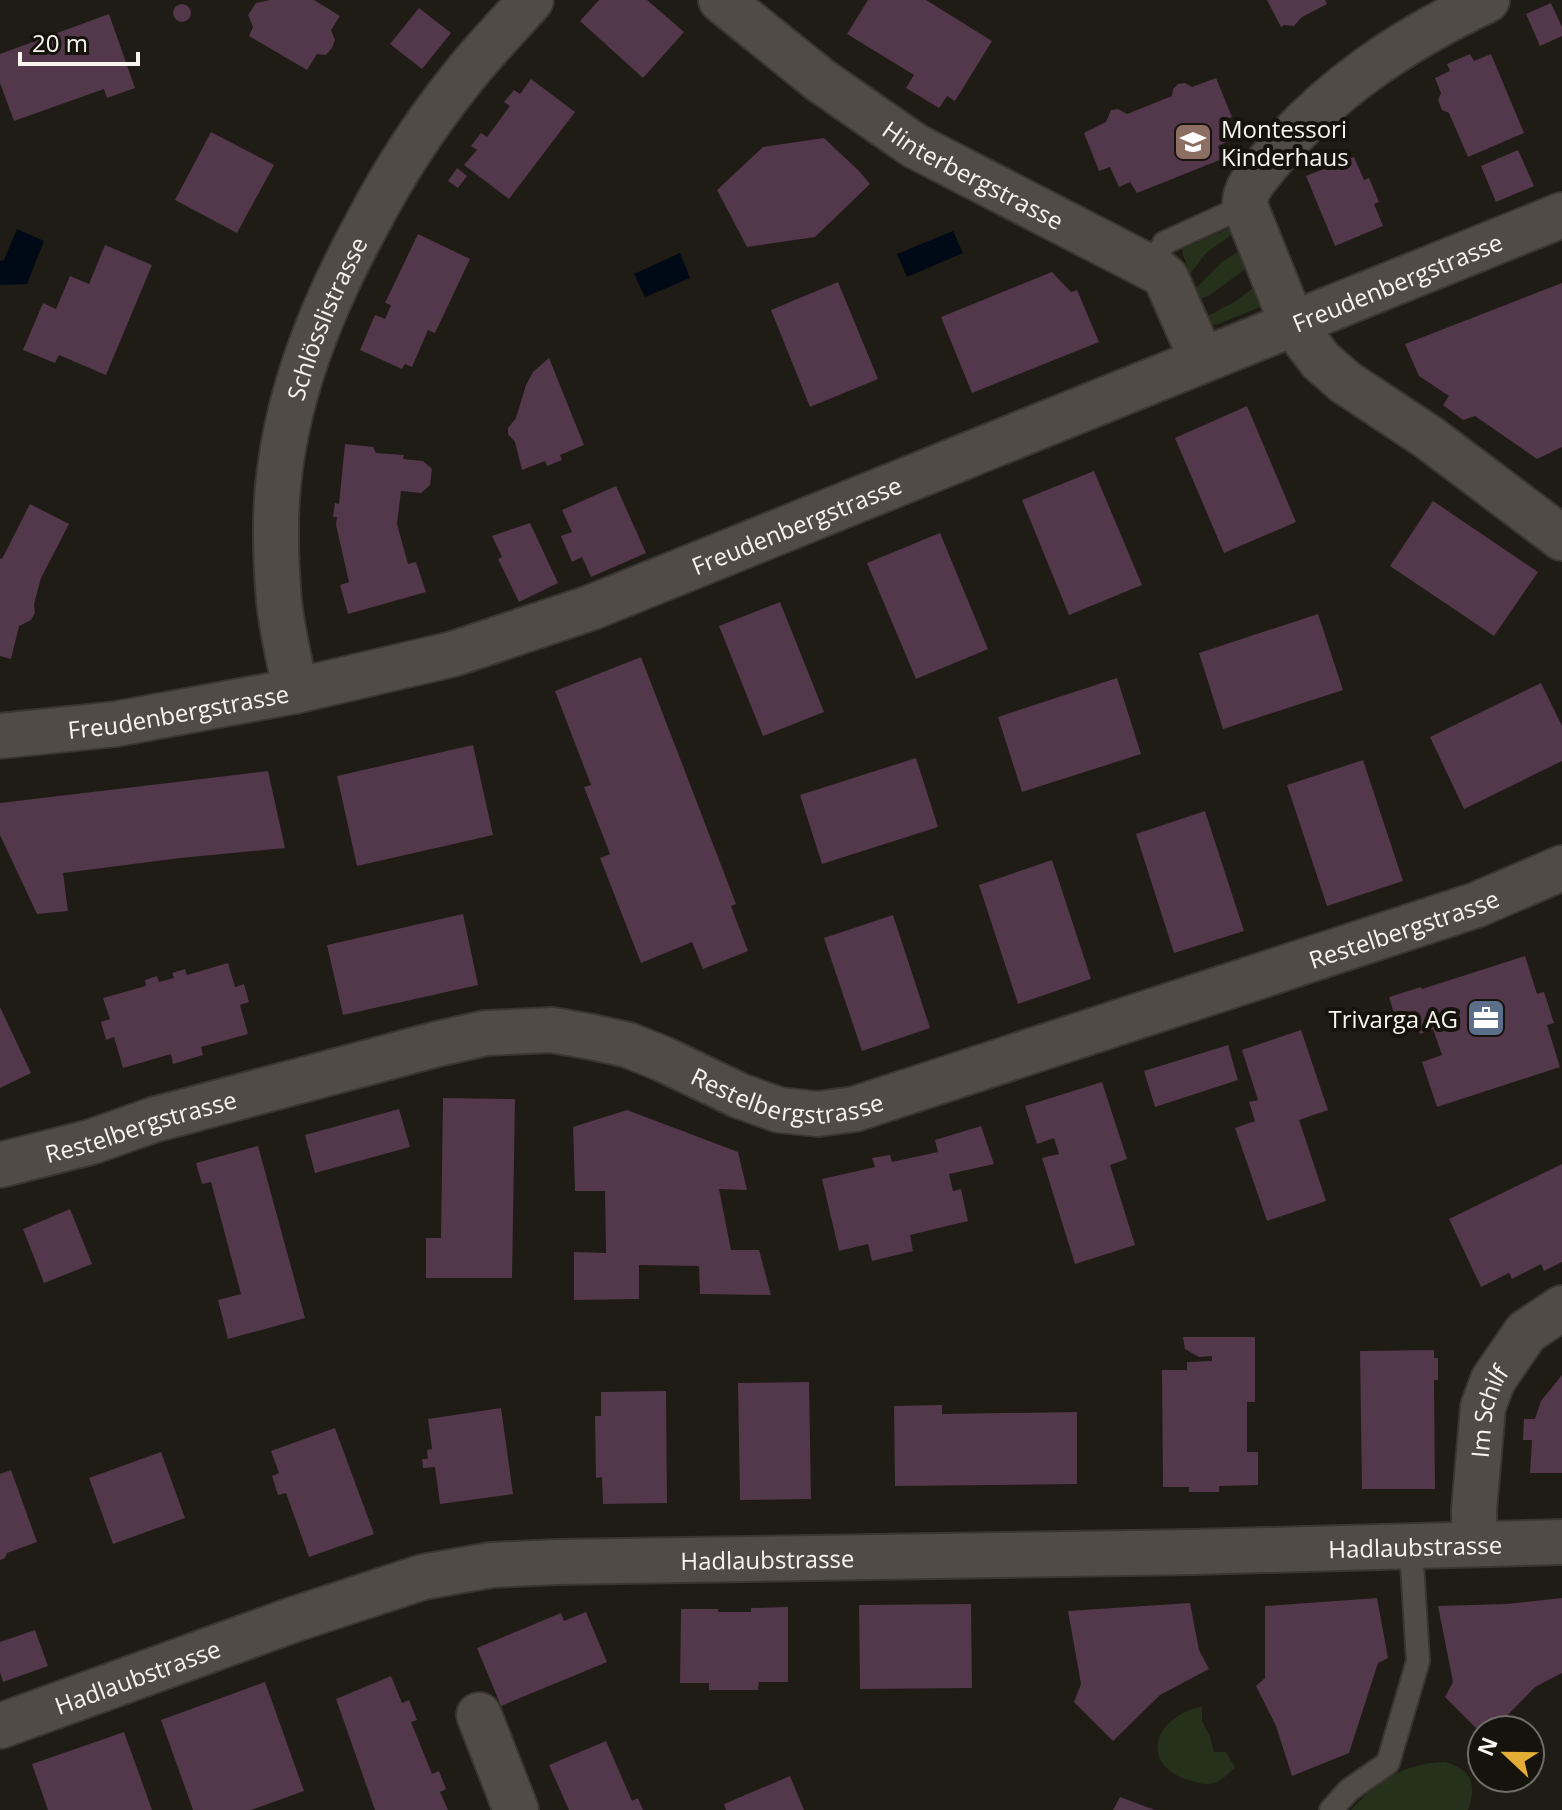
<svg xmlns="http://www.w3.org/2000/svg" width="1562" height="1810" font-family="'Open Sans',sans-serif">
<style>
.green{fill:#25311a}
.water{fill:#000916}
.building{fill:#53374a}
.lines{fill:none;stroke-linecap:round;stroke-linejoin:round}
.service-casing{stroke:#393632;stroke-width:26}
.minor-casing{stroke:#393632;stroke-width:48}
.service{stroke:#504b44;stroke-width:22}
.minor{stroke:#504b44;stroke-width:44}
.labels{text-anchor:middle;dominant-baseline:central;stroke-width:8;stroke-linejoin:round;paint-order:stroke}
.poi-label{font-size:24px;fill:#f7f4f0;stroke:#16120c;text-anchor:start}
.street-label{font-size:24px;fill:#f7f4f0;stroke:#16120c}
</style>
<rect width="100%" height="100%" fill="#1f1b15"/>
<path class="green" d="M1232,227l4,5 -29,20 -17,22 -7,-19 -1,-6z
M1242,249l6,18 -39,29 -9,3 -4,-11 26,-26z
M1258,284l5,22 -47,19 -7,-2 -3,-6 30,-16z
M1199,1707h3v14l8,16 4,15h12l9,15c-7,8 -16,16 -26,17 -8,1 -16,-3 -24,-5 -36,-13 -36,-47 -4,-65 5,-3 12,-5 18,-7z
M1445,1762c27,7 32,23 23,48h-117c26,-29 54,-47 94,-48z"/>
<path class="water" d="M17,229l27,12 -17,43 -27,1v-24l4,-1z
M953,231l10,22 -56,24 -10,-23z
M680,253l10,25 -45,19 -11,-23z"/>
<path class="building" d="M270,0h44l26,16 -9,14 4,10 -3,8 -6,7 -9,-1 -10,16 -58,-34 4,-9 -5,-12 8,-12z
M599,0h48l37,32 -41,46 -63,-57z
M868,0h58l66,41 -37,60 -8,-5 -8,12 -33,-20 8,-13 -67,-41z
M1267,0h58l2,4 -25,13 -8,9 -10,-1 -3,2z
M1551,3l11,24v9l-22,10 -14,-32z
M173 13a9 9 0 1 1 18 0a9 9 0 1 1-18 0Z
M419,8l32,25 -29,36 -32,-25z
M109,14l26,74 -28,10 -3,-9 -90,32 -14,-38v-29z
M1470,54l4,7 17,-7 33,79 -56,24 -19,-44 -7,-3 -4,-10 3,-7 -6,-15 15,-7 -3,-7z
M1216,78l16,39 -11,5 8,19 -11,5 4,13 -85,34 -7,-11 -11,5 -9,-20 -11,4 -15,-38 22,-11 5,-12 7,-1 9,5 45,-18 1,-7 5,-5 7,-1 7,4z
M531,79l44,33 -66,87 -45,-34 13,-15 -6,-4 10,-13 6,4 23,-31 -6,-4 10,-12 6,4z
M211,132l63,33 -37,68 -62,-33z
M824,138l35,33 11,13 -55,53 -68,10 -30,-57 46,-43z
M1518,150l16,36 -38,16 -15,-36z
M1354,157l10,23 5,-2 10,24 -5,2 9,22 -48,20 -29,-70z
M457,168l10,8 -9,12 -10,-7z
M418,234l52,25 -35,74 -7,-3 -16,37 -7,-3 -3,5 -42,-19 15,-35 10,4 6,-14 -6,-2z
M105,245l47,20 -46,110 -47,-20 -4,8 -32,-13 20,-47 13,6 14,-33 19,8z
M1052,272l19,20 6,-2 22,52 -127,51 -31,-76z
M838,282l40,97 -68,28 -39,-97z
M1562,283v164l-25,12 -62,-43 -12,4 -20,-15 6,-9 -30,-20 -14,-32z
M549,358l35,87 -24,10 2,5 -15,6 -2,-5 -23,9 -7,-28 -7,-8v-6l8,-10 10,-33 7,-13z
M1247,406l49,116 -72,31 -49,-115z
M345,444l28,3 3,6 28,2 -1,4 20,2 9,8 -2,16 -9,8 -20,-2 -4,33 11,40 8,-2 10,30 -78,22 -8,-29 9,-3 -13,-57 1,-8h-4l2,-14 4,1z
M1094,471l48,114 -73,30 -47,-115z
M616,486l30,67 -55,24 -9,-20 -10,5 -11,-26 11,-4 -10,-22z
M1433,501l105,71 -44,64 -104,-70z
M30,504l39,20 -28,54 -7,26 1,9 -4,7 -12,6 -8,33 -11,-3v-98l2,1z
M530,523l28,60 -39,19 -21,-43 4,-2 -10,-21z
M940,533l48,116 -72,30 -49,-116z
M780,602l44,110 -61,24 -44,-110z
M1318,614l25,76 -120,39 -24,-76z
M641,657l95,247 -5,2 17,45 -45,18 -11,-27 -51,21 -41,-105 10,-4 -26,-67 7,-2 -36,-94z
M1117,678l24,76 -119,38 -24,-75z
M1541,683l21,43v35l-98,48 -34,-72z
M473,745l20,90 -136,31 -20,-90z
M916,758l22,69 -116,37 -22,-69z
M1363,760l40,121 -76,25 -40,-121z
M268,771l17,77 -105,10 -117,15 5,38 -31,3 -37,-79v-32z
M1205,811l39,120 -70,22 -38,-119z
M1052,860l39,119 -73,25 -39,-119z
M463,914l15,71 -135,30 -16,-70z
M893,915l37,113 -68,23 -38,-113z
M1525,956l12,38 7,-2 10,31 -7,2 13,42 -123,40 -15,-45 20,-7 -9,-26 -13,5 -3,-8 -17,6 -11,-35 32,-10 1,2z
M228,963l7,24 9,-3 5,18 -9,3 8,29 -47,13 2,8 -30,9 -2,-10 -48,14 -9,-31 -8,3 -5,-18 9,-3 -7,-21 43,-12 -1,-6 12,-4 2,6 15,-4 -2,-5 13,-4 2,6z
M0,1007l31,66 -31,15z
M1301,1030l27,80 -29,10 27,81 -59,20 -32,-93 20,-7 -6,-19 9,-2 -16,-50z
M1228,1045l10,35 -83,27 -11,-36z
M1102,1082l25,77 -17,6 25,80 -60,19 -33,-106 17,-4 -5,-16 -17,6 -12,-38z
M443,1098l72,1 -3,179h-86v-40h15z
M399,1109l11,38 -95,26 -10,-38z
M627,1110l111,42 9,38 -28,-1 12,61h28l12,45 -71,-1 -1,-28 -60,-1v34l-65,1v-48l32,1 -1,-62h-30l-2,-64z
M981,1126l13,38 -45,10 4,17 8,-2 7,32 -58,14 3,16 -41,10 -4,-17 -29,7 -17,-72 53,-12 -3,-9 18,-3 2,7 46,-10 -3,-12z
M258,1146l47,172 -77,21 -10,-39 23,-6 -30,-112 -9,2 -6,-21z
M1562,1164v98l-18,9 -3,-7 -29,15 -3,-6 -28,14 -32,-68z
M70,1209l22,55 -48,19 -21,-54z
M1183,1337h72v65h-8v50h11v33l-39,1v6h-30v-5h-26l-1,-117h25v-8l25,-1v-5l-13,1 -14,-8z
M1434,1350v8h4v22h-4l1,109h-73l-2,-138z
M1562,1375v98h-32l2,-33h-9l1,-21h11l6,-18z
M809,1382l2,117 -71,1 -2,-117z
M666,1391l1,112 -64,1 -1,-27 -6,1 -1,-62h6v-24z
M942,1405v9l135,-2v72l-182,2 -1,-80z
M501,1408l12,86 -73,10 -5,-37 -12,1 -1,-9h6l-1,-9 5,-1 -4,-30z
M335,1428l39,106 -65,23 -23,-64 -8,2 -6,-19 7,-3 -8,-22z
M161,1452l24,66 -72,26 -24,-66z
M11,1470l26,72 -30,11 -2,5 -5,2v-86z
M1377,1598l11,60 -10,5 -29,90 -57,23 -16,-50 -20,-40 9,-8v-72z
M1562,1598v75l-27,14 -42,43h-11v4l-37,-37 8,-15 -15,-76 69,-2z
M1190,1603l9,47 10,19 -49,26 -47,46 -39,-39 7,-18 -13,-73z
M971,1604l1,84 -112,1 -1,-84z
M788,1607v75h-29l-1,8h-49v-7h-29l1,-74h37v3h33v-4z
M586,1612l21,50 -106,44 -24,-58 84,-35 3,8z
M35,1630l13,36 -45,16 -3,-10v-30z
M391,1676l11,27 7,-3 8,20 -6,2 21,52 7,-3 7,18 -6,3 8,18h-73l-39,-111z
M265,1682l39,109 -53,19h-58l-32,-90z
M124,1732l28,78h-104l-16,-46z
M606,1741l26,60 6,-3 5,12h-74l-20,-45z
M790,1776l14,34h-78l-2,-6z
M1120,1797l35,13h-42z"/>
<g class="lines">
<g class="service-casing">
<path id="service" d="M1152,267l12,-24 81,-37
M1331,1810l18,-20 39,-27 30,-102 -7,-114"/>
</g>
<g class="minor-casing">
<g id="minor">
<path id="s1" d="M721,0l99,80 95,66 244,126 7,6 36,82"/>
<path d="M1487,0c-86,41 -160,90 -220,164 -11,14 -23,25 -22,42l47,117 29,38 24,21 83,55 134,101"/>
<path id="s2" d="M295,691c-5,-30 -13,-60 -16,-90 -3,-34 -4,-69 -2,-103 7,-98 43,-188 90,-274 26,-50 57,-98 92,-142 22,-29 48,-55 72,-82"/>
<path id="s3" d="M0,736l116,-12 179,-33 158,-37 137,-46 972,-393"/>
<path id="s4" d="M0,1165l91,-23 62,-22 284,-76 49,-11 66,-3 40,7 36,8 35,14 77,37 39,14 39,4 37,-5 621,-204 86,-37"/>
<path id="s5" d="M1475,1544l-1,-34 9,-103 10,-27 33,-48 36,-24"/>
<path d="M479,1715l37,95"/>
<path id="s6" d="M0,1726l295,-107 128,-42 68,-12 66,-3 636,-10 369,-10"/>
</g>
</g>
<use href="#service" class="service"/>
<use href="#minor" class="minor"/>
</g>
<defs>
<g id="school-square" transform="scale(2)"><rect x="-9" y="-9" width="18" height="18" rx="4" fill="#8d6e63" stroke="#16120c"/><path d="M0-5L7-2L0 1L-7-2ZM-4 1L0 2.5L4 1V4Q0 6-4 4Z" fill="#fff"/></g>
<g id="office-square" transform="scale(2)"><rect x="-9" y="-9" width="18" height="18" rx="4" fill="#5c6f8a" stroke="#16120c"/><path d="M-6-3h4V-5.5h4V-3h4V5H-6ZM-1-4.5V-3h2v-1.5ZM-6 0V1H6V0Z" fill="#fff"/></g>
</defs>
<g fill-rule="evenodd">
<use href="#school-square" x="1193" y="142"/>
<use href="#office-square" x="1486" y="1018"/>
</g>
<g class="labels">
<g class="poi-label">
<text x="1221" y="128">Montessori<tspan x="1221" dy="28">Kinderhaus</tspan></text>
<text x="1458" y="1018" text-anchor="end">Trivarga AG</text>
</g>
<g class="street-label">
<text stroke="none"><textPath href="#s1" startOffset="308">Hinterbergstrasse</textPath></text>
<text stroke="none"><textPath href="#s3" startOffset="1476">Freudenbergstrasse</textPath></text>
<text stroke="none"><textPath href="#s2" startOffset="382">Schlösslistrasse</textPath></text>
<text stroke="none"><textPath href="#s3" startOffset="828">Freudenbergstrasse</textPath></text>
<text stroke="none"><textPath href="#s3" startOffset="180">Freudenbergstrasse</textPath></text>
<text stroke="none"><textPath href="#s4" startOffset="1466">Restelbergstrasse</textPath></text>
<text stroke="none"><textPath href="#s4" startOffset="818">Restelbergstrasse</textPath></text>
<text stroke="none"><textPath href="#s4" startOffset="146">Restelbergstrasse</textPath></text>
<text stroke="none"><textPath href="#s5" startOffset="134">Im Schilf</textPath></text>
<text stroke="none"><textPath href="#s6" startOffset="1442">Hadlaubstrasse</textPath></text>
<text stroke="none"><textPath href="#s6" startOffset="794">Hadlaubstrasse</textPath></text>
<text stroke="none"><textPath href="#s6" startOffset="146">Hadlaubstrasse</textPath></text>
</g>
</g>
<g transform="translate(1506 1754) rotate(292)"><circle r="38" fill="#16120c" stroke="#706c67" stroke-width="2"/>
<path d="M0-6L14 30L0 20L-14 30Z" fill="#e4ad35"/>
<text y="-12" font-size="22" font-weight="bold" text-anchor="middle" fill="#f7f4f0">N</text>
</g>
<path d="M20 52v12h118v-12" fill="none" stroke="#f7f4f0" stroke-width="4"/>
<text x="32" y="52" font-size="24" fill="#f7f4f0" stroke="#16120c" stroke-width="6" paint-order="stroke">20 m</text>
</svg>
